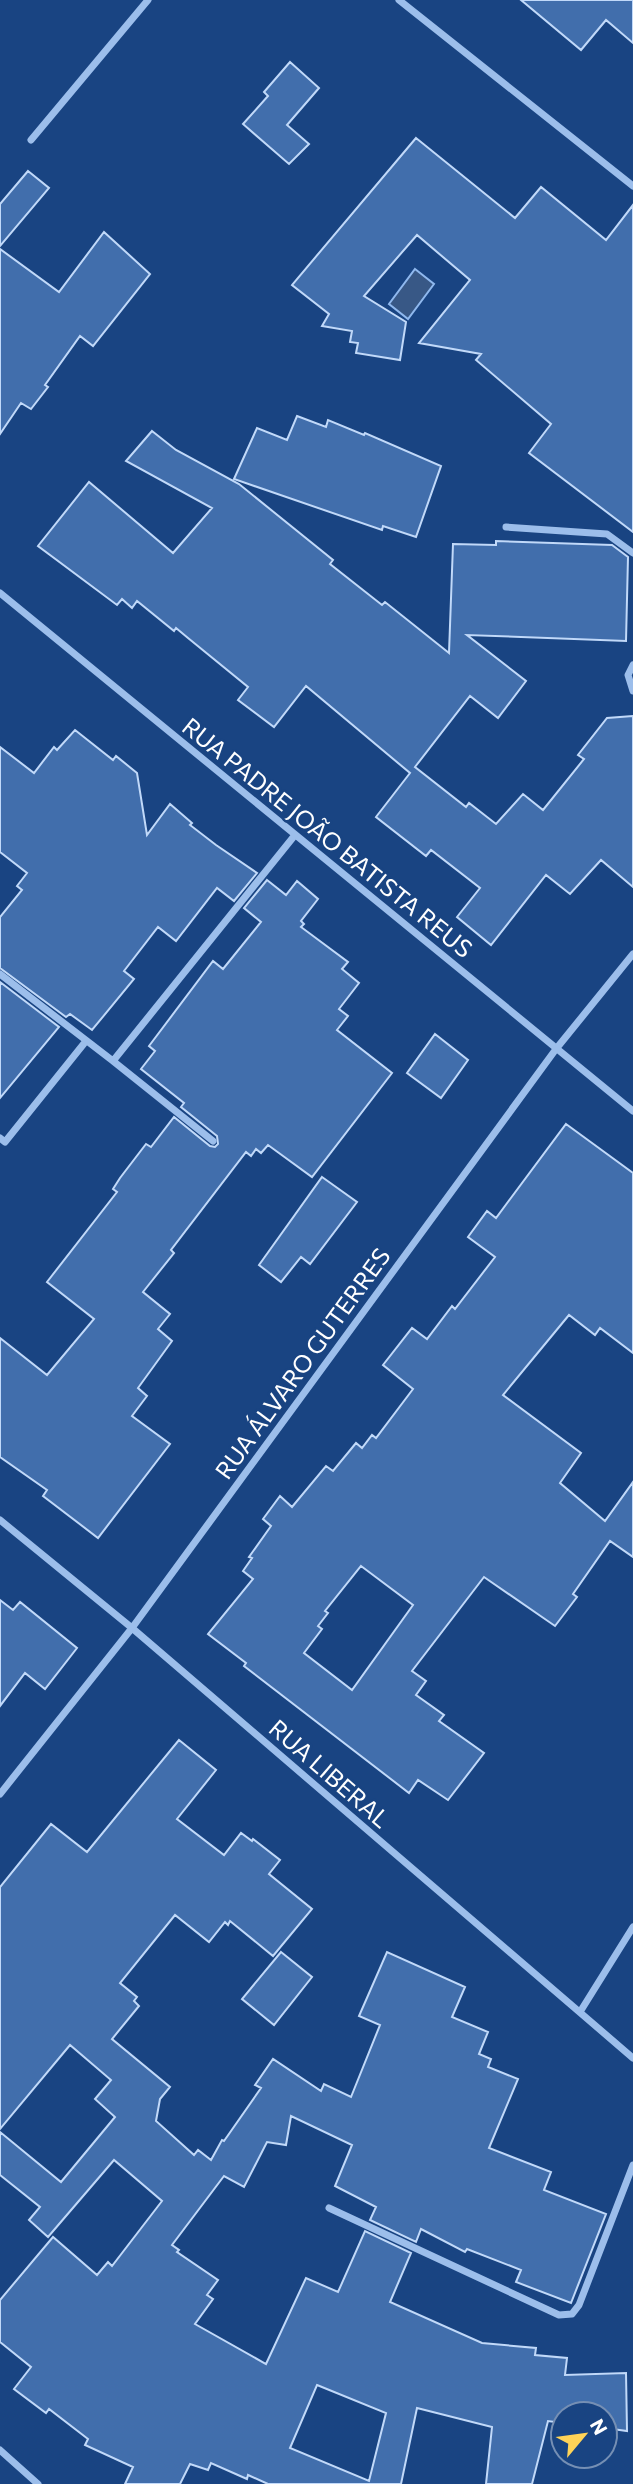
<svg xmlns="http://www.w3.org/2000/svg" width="633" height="2484" font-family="Commissioner,sans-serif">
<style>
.water{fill:#385886;stroke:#8fb8ee;stroke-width:2}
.building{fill:#416eac;stroke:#c1d9f9;stroke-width:2;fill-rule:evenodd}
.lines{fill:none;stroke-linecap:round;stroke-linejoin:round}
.street{stroke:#9cbeeb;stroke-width:7}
.labels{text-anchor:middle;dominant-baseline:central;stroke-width:5;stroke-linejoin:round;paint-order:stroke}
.street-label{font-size:24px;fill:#fff;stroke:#194482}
</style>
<rect width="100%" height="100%" fill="#194482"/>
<path class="water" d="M415,269l19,15 -26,35 -19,-15z"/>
<path class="building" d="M521,0h112v43l-27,-23 -25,30z
M290,62l29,26 -32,37 22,19 -20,20 -46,-40 25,-28 -4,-4z
M416,138l99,80 26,-31 65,53 27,-35v327l-104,-79 22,-29 -75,-64 5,-6 -62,-11 51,-63 -53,-45 -53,61 42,26 -6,38 -44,-7 2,-10 -8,-1 2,-11 -30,-5 7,-12 -37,-29z
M28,171l21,17 -49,58v-42z
M104,232l46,42 -57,72 -13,-10 -35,49 3,2 -17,22 -10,-6 -21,31v-185l59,43z
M297,416l29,11 2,-7 36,15 1,-2 76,33 -25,71 -33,-11 -1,4 -148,-51 23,-51 30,12z
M152,431l24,19 63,34 94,76 -3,4 52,41 3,-3 64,51 4,-109 43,1v-4l116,4 16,12 -2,84 -159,-6 59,46 -28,37 -28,-22 -55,71 51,40 3,-4 27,21 27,-30 20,16 41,-51 -6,-4 29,-37 26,-2v171l-32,-27 -31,34 -24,-19 -55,70 -34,-28 23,-29 -49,-38 -5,6 -50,-39 34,-44 -104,-87 -32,41 -36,-27 10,-13 -60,-49 -12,-10 -2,3 -37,-30 -5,7 -10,-9 -5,6 -79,-59 51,-64 84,71 39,-45 -86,-47z
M75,730l38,30 3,-4 21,17 10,62 23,-31 22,19 -2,2 26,20 41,28 -23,28 -17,-13 -41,53 -18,-14 -34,44 10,8 -42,51 -22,-16 -4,3 -66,-49v-51l22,-27 -5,-4 10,-13 -27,-21v-105l34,26 20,-26 3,3z
M267,880l19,15 11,-14 21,18 -17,22 3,3 -3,3 47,35 -6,7 17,14 -20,26 9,7 -11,14 55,43 -80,104 -44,-32 -7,8 -5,-4 -5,7 -5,-4 -75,98 3,3 -31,39 27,22 -12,15 14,12 -34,47 9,8 -15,20 38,28 -72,94 -55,-42 4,-6 -47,-33v-119l47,37 47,-56 -47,-37 70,-90 -4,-3 7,-11 26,-34 5,3 23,-30 36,29 5,1 3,-3 -1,-8 -36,-29 3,-4 -43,-34 14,-18 -6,-5 64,-85 10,8 38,-47 -17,-14z
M0,982l59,45 -59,71z
M435,1034l33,26 -27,38 -34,-25z
M566,1124l67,49v180l-33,-25 -5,7 -26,-20 -66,80 78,58 -21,30 45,38 28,-39v75l-23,-16 -37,53 4,3 -22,29 -71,-49 -72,94 14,10 -10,14 28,20 -5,6 45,32 -36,47 -30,-20 -9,13 -165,-127 2,-3 -38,-29 45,-55 -10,-8 9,-13 -3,-1 22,-31 -8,-7 17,-23 12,11 34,-41 7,5 23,-28 6,5 10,-13 4,3 37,-49 -30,-24 29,-37 15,11 25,-33 3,3 40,-52 -27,-20 19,-26 9,7zM361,1566l52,39 -61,85 -48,-37 18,-24 -4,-3 10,-13 -3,-2z
M322,1177l35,25 -47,62 -9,-7 -20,25 -22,-17z
M0,1600l13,10 7,-8 57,46 -32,41 -20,-16 -25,33z
M179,1740l37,30 -39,49 47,36 17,-22 11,8 1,-2 27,21 -11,14 43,35 -39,47 -43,-35 -2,4 -3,-3 -16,20 -34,-27 -55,68 17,14 -3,4 5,5 -27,33 58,48 -10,12 -4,22 38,34 4,-5 13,10 11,-20 2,1 37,-53 -6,-3 18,-26 48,32 3,-7 27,13 29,-72 -21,-9 28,-64 78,35 -13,30 36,15 -9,22 12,5 -3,8 30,12 -29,69 62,24 -7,18 62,24 -35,89 -55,-21 5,-12 -54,-21 -2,3 -44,-23 -5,13 -46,-22 6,-13 -41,-21 17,-41 -61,-29 -5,29 -19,-3 -23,45 -20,-11 -52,69 7,5 -2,2 41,28 -11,15 6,4 -18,25 71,40 40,-86 32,14 27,-61 46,22 -21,49 92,41 54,5 -1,7 32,3 -2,17 61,-2 1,58 -22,-3v-14h-42v9l-15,-2 -16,63h-46l6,-57 -75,-19 -16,76h-133l-20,-9 -1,4 -36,-16 -3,7 -18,-6 -10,20h-55l8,-17 -48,-22 3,-6 -39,-30 -3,4 -32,-24 17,-22 -31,-25v-42l53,-63 44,38 11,-13 4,4 50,-65 -48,-41 -66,77 -19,-17 11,-13 -40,-32v-43l61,50 54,-65 -20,-18 16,-19 -41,-35 -70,84v-242l51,-63 36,28zM317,2385l69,28 -17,68 -79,-33z
M281,1952l31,25 -38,48 -32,-26z"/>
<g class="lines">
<path class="street" d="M399,0l234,186
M31,140l117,-140
M506,527l101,7 26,19
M0,593l633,518
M633,665l-5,10 5,16
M0,974l113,87
M0,1138l5,4 81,-101
M213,1141l-100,-80 182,-226
M0,1520l132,108 501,430
M0,1794l132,-166 424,-579 77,-95
M580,2012l53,-85
M329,2208l230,107 13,-1 7,-9 54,-140
M0,2450l38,34"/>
</g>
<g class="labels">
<g class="street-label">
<text transform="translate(328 837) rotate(39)">RUA PADRE JOÃO BATISTA REUS</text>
<text transform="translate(302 1363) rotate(-54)">RUA ÁLVARO GUTERRES</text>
<text transform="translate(330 1773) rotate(41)">RUA LIBERAL</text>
</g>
</g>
<g transform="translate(584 2435) rotate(61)"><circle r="33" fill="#194482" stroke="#758fb4" stroke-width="2"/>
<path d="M0-5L12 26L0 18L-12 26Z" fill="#ffd357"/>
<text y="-10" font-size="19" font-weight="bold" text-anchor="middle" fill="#ffffff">N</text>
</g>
</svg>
